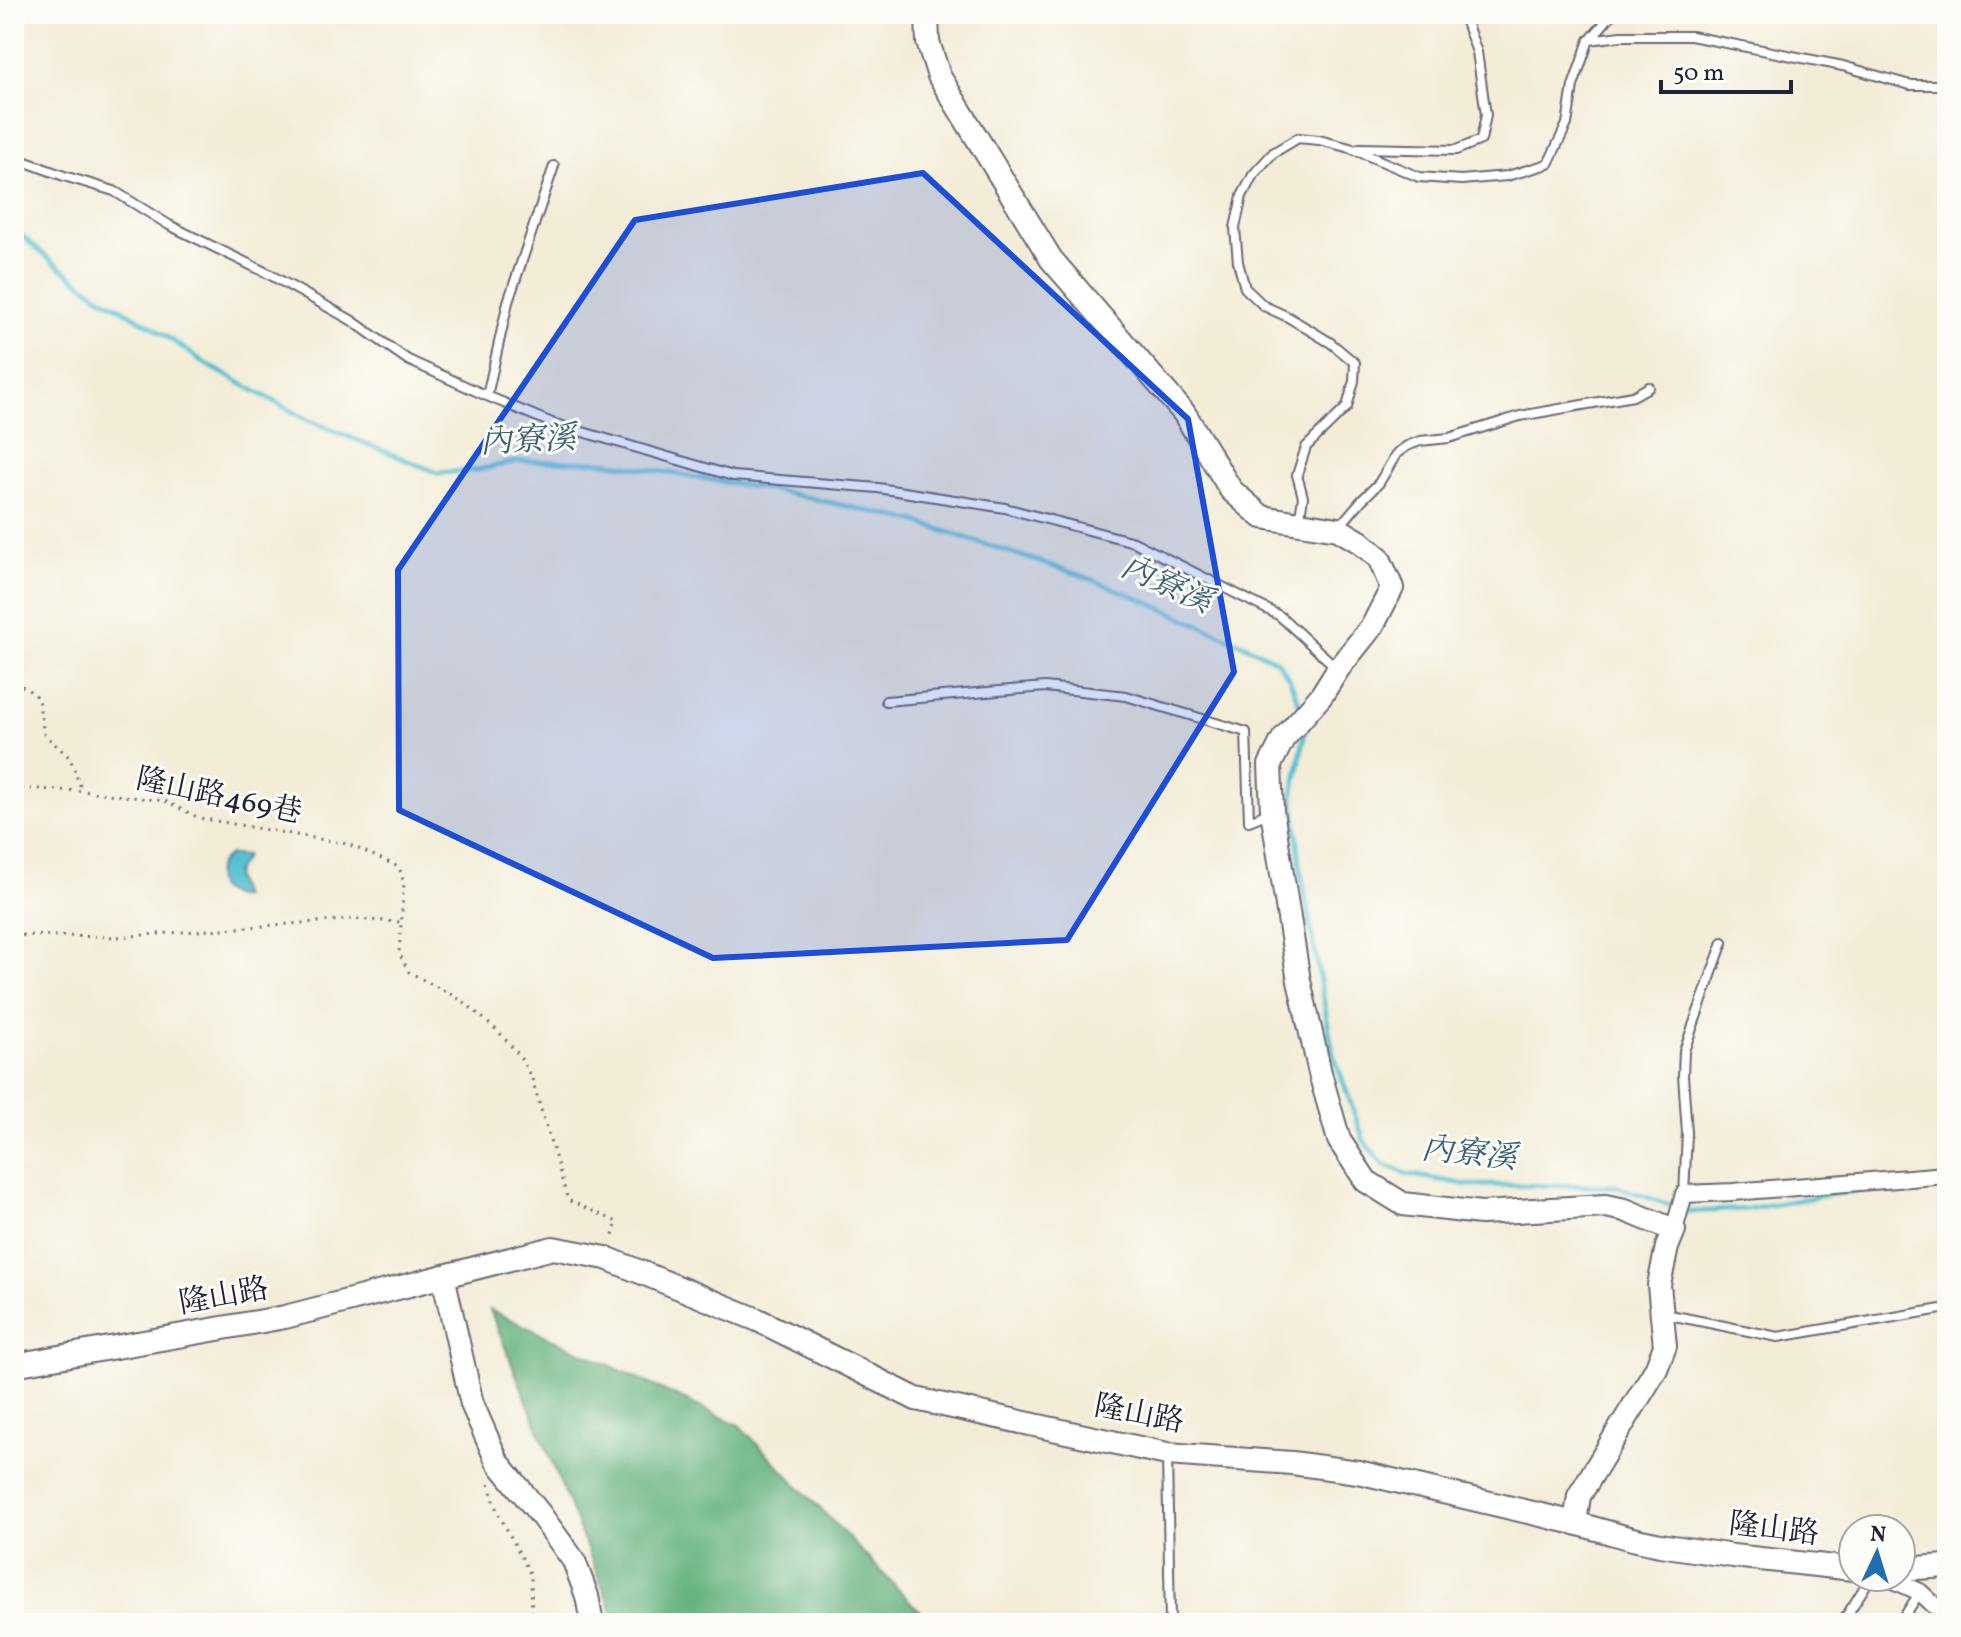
<svg xmlns="http://www.w3.org/2000/svg" width="1961" height="1637" font-family="Vollkorn,'Noto Serif TC',serif">
<style>
.forest{fill:#60b07a;stroke:#41695a;stroke-width:2}
.water{fill:#55bfd0;stroke:#3c7086;stroke-width:2}
.lines{fill:none;stroke-linecap:round;stroke-linejoin:round}
.stream{stroke:#55bfd0;stroke-width:5}
.service-casing{stroke:#6b6972;stroke-width:12}
.minor-casing{stroke:#6b6972;stroke-width:20}
.tertiary-casing{stroke:#6b6972;stroke-width:26}
.path{stroke:#6b6972;stroke-width:3;stroke-dasharray:2 6;stroke-linecap:butt}
.service{stroke:#fff;stroke-width:8}
.minor{stroke:#fff;stroke-width:16}
.tertiary{stroke:#fff;stroke-width:22}
.marked{fill:#1d4ed8;fill-opacity:0.2;stroke:#1d4ed8;stroke-width:6;stroke-linejoin:round}
.labels{text-anchor:middle;dominant-baseline:central;stroke-width:6;stroke-linejoin:round;paint-order:stroke}
.street-label{font-size:30px;fill:#22223b;stroke:#fdfcf7}
.water-label{font-size:32px;font-style:italic;fill:#366177;stroke:#fdfcf7}
</style>
<rect width="100%" height="100%" fill="#fdfcf7"/>
<filter id="ink" filterUnits="userSpaceOnUse"><feTurbulence type="fractalNoise" baseFrequency=".0125" numOctaves="2"/><feDisplacementMap in="SourceGraphic" scale="16" xChannelSelector="R" yChannelSelector="G"/><feConvolveMatrix kernelMatrix="1 2 1 2 8 2 1 2 1" color-interpolation-filters="sRGB"/></filter>
<filter id="wash" filterUnits="userSpaceOnUse"><feTurbulence type="fractalNoise" baseFrequency=".006" numOctaves="4" result="noise"/><feDisplacementMap in="SourceGraphic" scale="32" xChannelSelector="R" yChannelSelector="G"/><feGaussianBlur stdDeviation="1.8" result="paint"/><feColorMatrix in="noise" values="0 0 0 0 0 0 0 0 0 0 0 0 0 0 0 0 0 1.4 0 .05"/><feComposite in="paint" operator="in"/></filter>
<g filter="url(#wash)">
<rect width="100%" height="100%" fill="#f3ecd7"/>
<path class="forest" d="M490,1310l249,115 192,198h-314z"/>
<path class="water" d="M230,855l16,1 -10,15 -1,7 7,19c-8,2 -18,-5 -24,-10 -4,-14 -1,-25 12,-32z"/>
<g class="lines">
<path class="stream" d="M14,229l35,30 47,35 57,33 53,37 102,56 130,53 39,-3 42,-9 86,1 173,29 136,30 172,56 62,25 97,43 32,16 12,17 13,32
M1306,727l-13,69 8,78 32,179 31,88 19,23 24,10 61,11 147,1 75,26 57,-3 80,-14 55,-7
M1932,1184l15,-1"/>
</g>
</g>
<g filter="url(#ink)">
<g class="lines">
<g class="service-casing">
<path id="service" d="M1590,40l22,-26
M1359,148l97,2 25,-10 5,-25 -9,-63 -14,-38
M14,161l12,1 38,14 50,15 55,34 98,48 84,47 57,40 79,36 65,27 181,53 145,12 127,20 129,34 146,74 58,53
M487,396l21,-94 46,-136
M1299,522l4,-25 -6,-22 9,-28 41,-40 7,-26 1,-18 -24,-20 -43,-26 -24,-11 -19,-18 -7,-26 -3,-34 7,-32 11,-21 20,-22 25,-15 21,2 31,8 69,29 42,3 46,-4 41,-12 19,-40 6,-38 16,-46 32,-4h70l152,30 67,19h37
M1338,528l23,-27 18,-18 18,-30 10,-7 13,-5 29,-3 71,-22 113,-20 16,-9
M886,701l159,-14 81,9 120,36 3,89 22,-9
M1684,1194l3,-61 -4,-58 1,-24 39,-109
M1665,1314l113,23 169,-29
M1167,1455l3,168
M1842,1623l29,-46
M1900,1623l20,-31"/>
</g>
<g class="minor-casing">
<path id="minor" d="M1674,1230l10,-36 49,-2 214,-17
M1887,1577l33,15 27,25"/>
</g>
<g class="tertiary-casing">
<path id="tertiary" d="M927,14l1,28 11,34 112,183 133,154 47,77 31,27 76,12 22,13 19,16 13,30 -19,37 -35,44 -17,27 -38,43 -13,26 2,46 27,170 22,96 18,63 27,41 37,23 78,9 125,-7 19,4 49,20 -7,17 -8,38 6,61 -9,23 -77,127 -4,27
M443,1276l29,128 25,57 43,53 34,47 13,35 5,27
M14,1365l271,-48 268,-69 53,10 152,62 158,79 251,55 125,9 66,9 217,51 57,16 28,6 73,11 120,13
M1901,1569l46,-3"/>
</g>
<path class="path" d="M14,684l11,3 13,11 6,36 26,24 12,33
M14,788l68,3 83,10 34,17 149,26 51,23 5,16 -5,70 10,19 54,29 36,31 20,23 13,24 36,121 49,22 -5,17
M14,935l103,2 239,-18 44,3
M489,1484l8,27 34,64 1,48"/>
<use href="#service" class="service"/>
<use href="#minor" class="minor"/>
<use href="#tertiary" class="tertiary"/>
</g>
</g>
<path class="marked" d="M923,173l265,246 46,253 -167,268 -354,18 -314,-148 -1,-240 237,-350z"/>
<g class="labels">
<g class="street-label">
<text transform="translate(219 797) rotate(12)">隆山路469巷</text>
<text transform="translate(224 1297) rotate(-10)">隆山路</text>
<text transform="translate(1139 1415) rotate(11)">隆山路</text>
<text transform="translate(1774 1530) rotate(7)">隆山路</text>
</g>
<g class="water-label">
<text transform="translate(528 442) rotate(-3)">內寮溪</text>
<text transform="translate(1166 586) rotate(24)">內寮溪</text>
<text transform="translate(1469 1155) rotate(6)">內寮溪</text>
</g>
</g>
<rect width="1961" height="1637" fill="none" stroke="#fdfcf7" stroke-width="48"/>
<g transform="translate(1877 1553) rotate(4)"><circle r="38" fill="#fdfcf7" stroke="#a5a5ac" stroke-width="2"/>
<path d="M0-6L14 30L0 20L-14 30Z" fill="#1f6fb2"/>
<text y="-12" font-size="22" font-weight="bold" text-anchor="middle" fill="#22223b">N</text>
</g>
<path d="M1661 80v12h130v-12" fill="none" stroke="#22223b" stroke-width="4"/>
<text x="1673" y="80" font-size="24" fill="#22223b" stroke="#fdfcf7" stroke-width="6" paint-order="stroke">50 m</text>
</svg>
